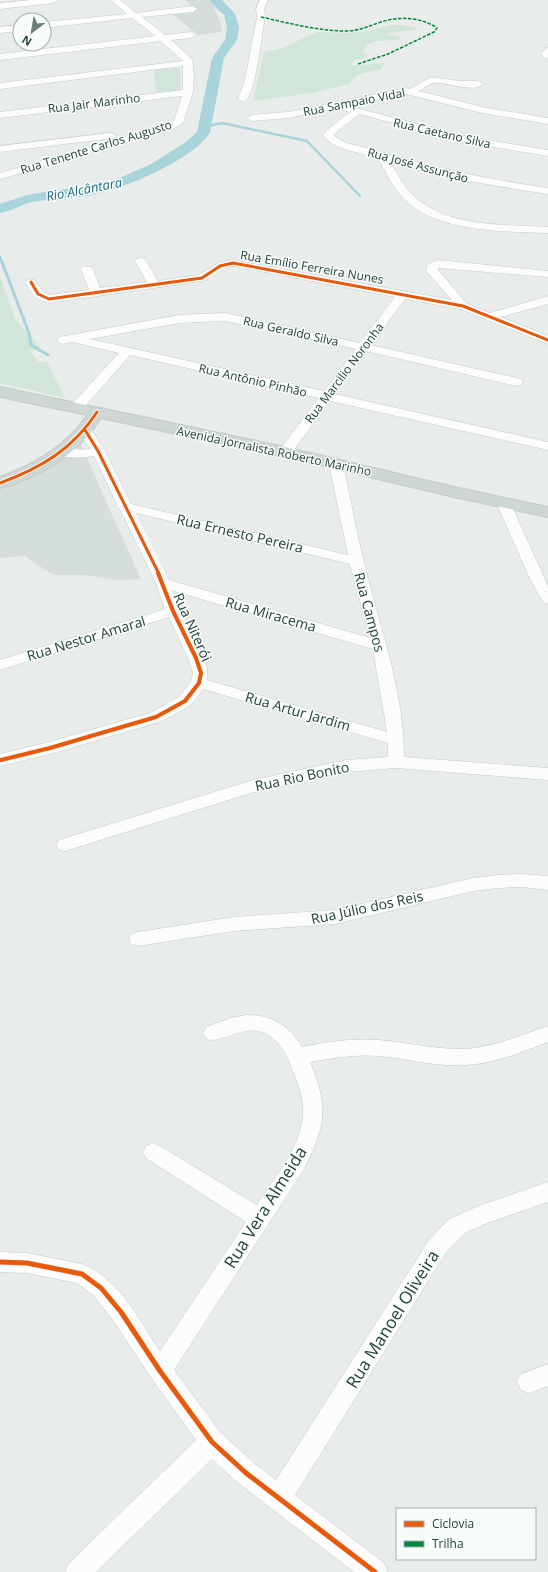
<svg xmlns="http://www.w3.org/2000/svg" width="548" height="1572" font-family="'Open Sans',sans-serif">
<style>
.built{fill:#d6dedb}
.green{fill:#d1e6d8}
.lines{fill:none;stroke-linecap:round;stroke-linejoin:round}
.stream-far1{stroke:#a9d4db;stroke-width:2.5}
.stream{stroke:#a9d4db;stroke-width:3}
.river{fill:#a9d4db;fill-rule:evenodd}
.minor-casing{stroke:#c5cac8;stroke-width:1}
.major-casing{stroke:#c3ccc9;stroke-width:2}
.minor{fill:#fcfcfc;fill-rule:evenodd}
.major{fill:#cfd7d5;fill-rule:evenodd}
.quiet{stroke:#00873e;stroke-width:1.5;stroke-dasharray:3.5 1.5;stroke-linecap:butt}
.cycleway-far2-casing{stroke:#f7fbf9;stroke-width:5}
.cycleway-far1-casing{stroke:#f7fbf9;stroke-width:6}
.cycleway-casing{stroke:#f7fbf9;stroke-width:8}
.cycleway-far2{stroke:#e8590c;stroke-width:3}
.cycleway-far1{stroke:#e8590c;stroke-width:4}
.cycleway{stroke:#e8590c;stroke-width:5}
.labels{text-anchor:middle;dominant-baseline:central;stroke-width:3;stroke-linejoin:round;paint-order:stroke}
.far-street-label{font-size:12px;fill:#24423a;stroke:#f7fbf9}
.far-water-label{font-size:13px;font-style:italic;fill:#1c6f80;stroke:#f7fbf9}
.street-label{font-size:14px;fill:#24423a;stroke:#f7fbf9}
.near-street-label{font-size:17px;fill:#24423a;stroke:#f7fbf9}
</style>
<rect width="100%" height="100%" fill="#e8edeb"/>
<path class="built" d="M185,0h26l9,22 2,10 -24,3 -27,-22 23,-3z
M77,437l4,8 60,134 -24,1 -33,-5h-31l-28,-19 -25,2v-76z"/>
<path class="green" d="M390,25h15l14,4 -33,5 15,3 -3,3 -22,1 -10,4 -3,6 5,5 -13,4 -5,4c11,4 23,-3 35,-1l-4,7c-12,2 -24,2 -32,14l-36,9 -60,8 11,-49 22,-5 23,-12 9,-3 32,1 18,-2z
M180,68l1,23 -25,1 -2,-22z
M0,276l15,43 25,28 -10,5 9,10h8l18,36 -65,-15z"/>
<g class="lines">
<path class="stream-far1" d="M204,127l18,-4 85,18 53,55"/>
<path class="stream" d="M0,257l29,76 2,12 17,10"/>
<path class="river" d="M210,0h12l13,14 4,13 -2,13 -13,18 -14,75c-21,30 -96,61 -133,64 -15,2 -30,2 -45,5 -11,3 -21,9 -32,11v-9l27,-9 36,-6h15l37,-9 36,-16 35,-22 11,-10 15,-74 13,-18 2,-13 -3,-12 -10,-9z"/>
<g class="minor-casing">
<path id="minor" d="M31,0h26l-4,3 -53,6v-6z
M111,0h9l16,13 57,-7 4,3 -4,3 -51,5 23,18 26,-3 4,3 -4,3 -20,2 21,19 2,16 -1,17 -10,31 -10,6 -173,50v-6l167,-48 7,-4 8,-25 -182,22v-6l183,-22v-24l-183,23v-6l183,-22 -22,-20 -161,19v-6l156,-18 -24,-18 -88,10v-6l83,-8z
M260,0h8l-4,9 1,8c-3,14 -9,82 -22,85l-5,-3 7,-19 12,-63 -1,-8z
M20,25v6l-20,2v-6z
M548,48v11l-3,-1 -4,-4 4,-5z
M431,77l29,4h18l5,3c-10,10 -38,-3 -50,-1 -5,1 -10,6 -14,8l63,16 66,11v6l-66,-11 -76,-19 -58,12 121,31 79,13v6l-79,-13 -110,-29 -26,21c10,9 24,10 37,14 61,18 115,30 178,39v6c-54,-8 -106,-17 -158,-32 7,11 14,26 25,35 34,31 90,27 133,30v6c-44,-2 -107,0 -142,-32 -12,-11 -20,-29 -28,-43 -17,-6 -44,-7 -55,-23l4,-5 23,-18 -8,-2 -1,-3 -53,11 -36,3 -5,-3 5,-3 36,-3 118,-24 4,1z
M110,133l4,1 1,2 -1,2 -114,14v-6z
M141,258l4,1 13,22 41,-6 21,-13 13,-2 219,40 -26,-29 2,-7 10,-4 110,11v6l-110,-9v2l29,34 23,9 58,-17v8l-47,13 47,19v8l-88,-35 -55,-10 -34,46 150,34 2,3 -2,3 -4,1 -151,-35 -31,43 213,48v8l-218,-49 -40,54h-10l-2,-3 41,-54 -189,-43 -49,56h-10l-1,-3 1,-3 48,-52 -47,-11 -9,2 -4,-1 -2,-3 2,-3 120,-22 46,-2 135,30 35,-46 -162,-31c-12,1 -19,13 -31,15l-153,22c-15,-4 -16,-8 -24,-21l2,-2h8l8,12 6,3 40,-5 -8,-21 2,-2h8l2,2 7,19 47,-6 -12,-21 2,-2zM225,321l131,28 -32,42 -234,-52 89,-16z
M85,426l5,1 15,24 26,53 217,51 -19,-91 2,-3h10l2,3c9,41 16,82 27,122 15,56 34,112 34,171l144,11v12l-152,-12 -50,4 -92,20 -189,59 -6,-1 -3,-5 3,-5 194,-60 93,-20 42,-3v-14l-185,-54 -12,16 -29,16 -112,33 -50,12v-12l49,-12 101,-29 29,-16 12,-15 2,-9 -5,-15 -19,-41 -169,53v-10l165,-51 -9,-26 -36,-74 -4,-3 1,-2 -23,-48c-13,2 -26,2 -39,-1l-2,-3 2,-3c11,-3 23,2 35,0l-12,-19 2,-3zM136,513l214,51 20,74 -201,-58zM173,591l200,58 14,83 -180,-52c4,-20 -18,-50 -26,-69 -3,-6 -5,-13 -8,-20z
M503,498l5,1 2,3 38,84v18l-5,-2 -13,-23 -34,-77 2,-3z
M523,874l25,2v14l-25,-3 -25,1 -25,3 -138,33 -101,7 -96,15 -7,-2 -2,-5 2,-5 7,-2 96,-15 101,-7 138,-32 25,-3z
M246,1015c26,0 43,10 56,32 25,-5 50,-9 76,-7 29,2 58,10 88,9 28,-2 55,-14 82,-23v16c-26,10 -54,22 -83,23 -28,2 -57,-6 -85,-9 -24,-2 -47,2 -70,6 19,47 16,61 -6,107l-130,201 47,63 34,31 21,16 153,-240 20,-21 32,-14 67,-23v20l-61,21 -22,10 -20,21 -150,241 89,68 4,9h-34l-117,-90 -25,-23 -116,113h-31l4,-9 127,-123 -44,-61 -39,-59 -20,-25 -16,-12 -50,-10 -27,-1v-20l27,1 55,11c37,14 57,56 78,87l86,-129 -100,-64 -3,-6 3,-6 7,-3 7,3 97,59c17,-27 45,-58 46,-92 1,-16 -6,-32 -12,-47 -5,-13 -14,-29 -29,-34 -20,-7 -40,12 -56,7l-3,-6 3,-6 25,-9z
M548,1364v22l-19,7 -8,-3 -4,-8 4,-8z"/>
</g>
<g class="major-casing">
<path id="major" d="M0,387l285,60 169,40 94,20v10l-94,-20 -169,-40 -184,-39c-22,35 -61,60 -101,70v-11c33,-12 67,-31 87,-62l-87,-18z"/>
</g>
<use href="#minor" class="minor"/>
<use href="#major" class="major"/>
<path class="quiet" d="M261,17c28,6 56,14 85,14 13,0 23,-5 35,-9 18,-6 40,-5 56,6l-3,4 -46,22 -30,10"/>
<g class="cycleway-far2-casing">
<path id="cycleway-far2" d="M31,282l7,12 11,5 153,-21 18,-12 13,-3 230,43 85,34
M85,430l13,21 61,123
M0,483c41,-15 73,-34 97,-71"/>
</g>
<g class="cycleway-far1-casing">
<path id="cycleway-far1" d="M1,760l49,-12 106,-31 29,-16 14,-18 2,-10 -5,-15 -23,-47 -15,-38"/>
</g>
<g class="cycleway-casing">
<path id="cycleway" d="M0,1262l27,1 55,11 19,14 20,24 39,59 52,71 34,31 129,99"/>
</g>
<use href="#cycleway-far2" class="cycleway-far2"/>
<use href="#cycleway-far1" class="cycleway-far1"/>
<use href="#cycleway" class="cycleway"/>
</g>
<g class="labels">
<g class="far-street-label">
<text transform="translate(354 102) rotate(-11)">Rua Sampaio Vidal</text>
<text transform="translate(94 103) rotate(-7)">Rua Jair Marinho</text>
<text transform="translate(442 133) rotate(13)">Rua Caetano Silva</text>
<text transform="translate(96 147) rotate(-17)">Rua Tenente Carlos Augusto</text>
<text transform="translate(418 165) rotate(15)">Rua José Assunção</text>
<text transform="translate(312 267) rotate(10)">Rua Emílio Ferreira Nunes</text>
<text transform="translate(291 331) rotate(13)">Rua Geraldo Silva</text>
<text transform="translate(344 373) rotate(-53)">Rua Marcilio Noronha</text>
<text transform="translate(253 380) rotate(13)">Rua Antônio Pinhão</text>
<text transform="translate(274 451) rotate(12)">Avenida Jornalista Roberto Marinho</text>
</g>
<g class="far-water-label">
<text transform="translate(84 189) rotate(-11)">Rio Alcântara</text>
</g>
<g class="street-label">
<text transform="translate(240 533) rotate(13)">Rua Ernesto Pereira</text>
<text transform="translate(370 612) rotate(75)">Rua Campos</text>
<text transform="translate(271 614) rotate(16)">Rua Miracema</text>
<text transform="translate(193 627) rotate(66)">Rua Niterói</text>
<text transform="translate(86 638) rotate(-17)">Rua Nestor Amaral</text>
<text transform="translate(298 711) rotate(16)">Rua Artur Jardim</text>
<text transform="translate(302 776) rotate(-12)">Rua Rio Bonito</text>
<text transform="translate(367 907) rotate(-12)">Rua Júlio dos Reis</text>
</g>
<g class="near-street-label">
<text transform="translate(265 1207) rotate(-58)">Rua Vera Almeida</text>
<text transform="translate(392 1319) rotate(-58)">Rua Manoel Oliveira</text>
</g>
</g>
<rect x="396" y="1508" width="140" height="52" fill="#f7fbf9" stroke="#a3b1ad"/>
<rect x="404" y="1521" width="20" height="6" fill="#e8590c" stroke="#a3b1ad"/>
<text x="432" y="1528" font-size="12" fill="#24423a">Ciclovia</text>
<rect x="404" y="1541" width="20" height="6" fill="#00873e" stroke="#a3b1ad"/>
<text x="432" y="1548" font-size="12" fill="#24423a">Trilha</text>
<g transform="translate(32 32) rotate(211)"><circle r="19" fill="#f7fbf9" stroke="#a3b1ad"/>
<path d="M0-3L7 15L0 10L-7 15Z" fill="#697e78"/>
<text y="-6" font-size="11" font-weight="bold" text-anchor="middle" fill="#24423a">N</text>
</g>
</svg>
